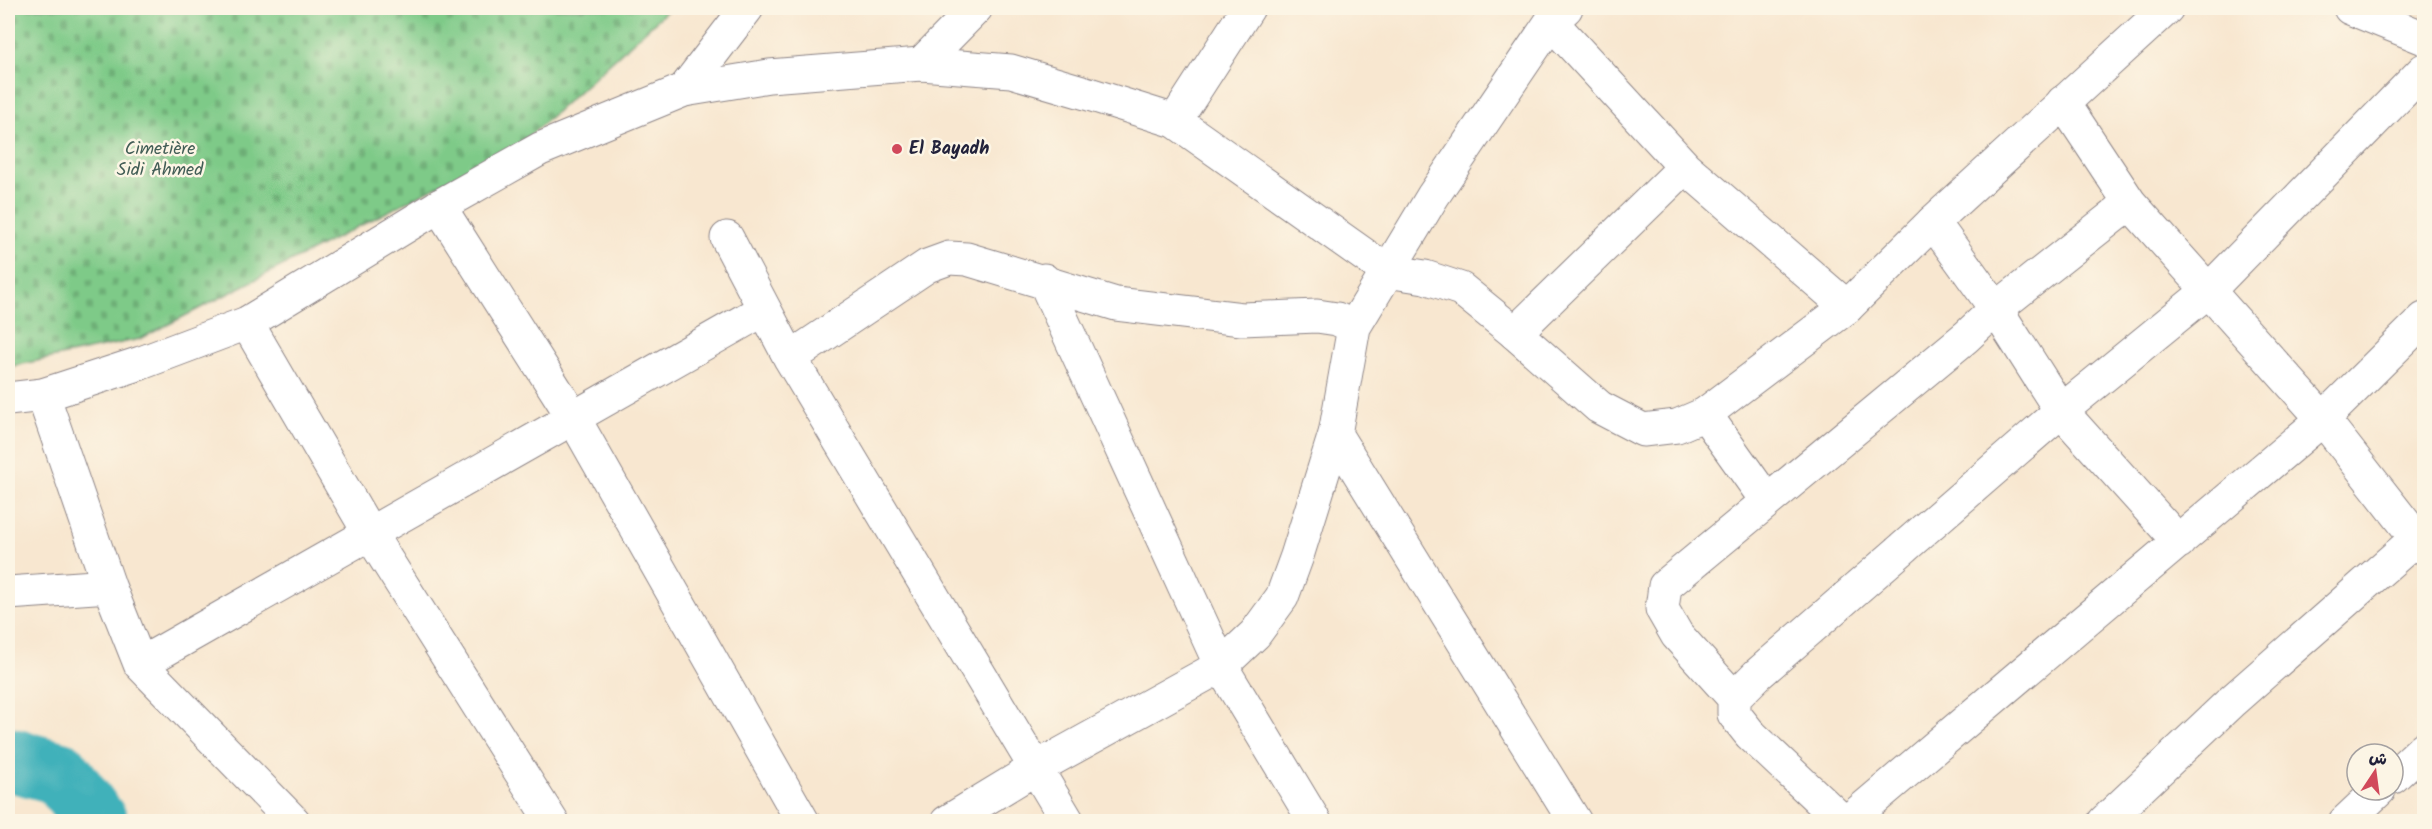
<svg xmlns="http://www.w3.org/2000/svg" width="2432" height="829" font-family="Kalam,'Playpen Sans Arabic',sans-serif">
<style>
.cemetery{fill:url(#cemetery-stones);stroke:#507662;stroke-width:1.5}
.lines{fill:none;stroke-linecap:round;stroke-linejoin:round}
.river{stroke:#41b1ba;stroke-width:64}
.minor-casing{stroke:#8d8486;stroke-width:35}
.tertiary-casing{stroke:#8d8486;stroke-width:35}
.primary-casing{stroke:#8d8486;stroke-width:35}
.minor{stroke:#fff;stroke-width:33}
.tertiary{stroke:#fff;stroke-width:33}
.primary{stroke:#fff;stroke-width:33}
.poi-dot{fill:#d1495b;stroke:#fcf5e5;stroke-width:2}
.labels{text-anchor:middle;dominant-baseline:central;stroke-width:5;stroke-linejoin:round;paint-order:stroke}
.park-label{font-size:18px;fill:#425d56;stroke:#fcf5e5}
.poi-label{font-size:18px;font-weight:bold;fill:#22223b;stroke:#fcf5e5;text-anchor:start}
</style>
<defs>
<pattern id="cemetery-stones" width="16" height="16" patternUnits="userSpaceOnUse" patternTransform="scale(1.5)"><rect width="16" height="16" fill="#7eca88"/><path d="M2 7V4a2 2 0 0 1 4 0v3zM10 15v-3a2 2 0 0 1 4 0v3z" fill="#6dad76"/></pattern>
</defs>
<rect width="100%" height="100%" fill="#fcf5e5"/>
<filter id="ink" filterUnits="userSpaceOnUse"><feTurbulence type="fractalNoise" baseFrequency=".0167" numOctaves="2"/><feDisplacementMap in="SourceGraphic" scale="12" xChannelSelector="R" yChannelSelector="G"/><feConvolveMatrix kernelMatrix="1 2 1 2 8 2 1 2 1" color-interpolation-filters="sRGB"/></filter>
<filter id="wash" filterUnits="userSpaceOnUse"><feTurbulence type="fractalNoise" baseFrequency=".008" numOctaves="4" result="noise"/><feDisplacementMap in="SourceGraphic" scale="24" xChannelSelector="R" yChannelSelector="G"/><feGaussianBlur stdDeviation="1.35" result="paint"/><feColorMatrix in="noise" values="0 0 0 0 0 0 0 0 0 0 0 0 0 0 0 0 0 1.4 0 .05"/><feComposite in="paint" operator="in"/></filter>
<g filter="url(#wash)">
<rect width="100%" height="100%" fill="#f8e7d0"/>
<path class="cemetery" d="M8,8h662l-147,134 -383,197 -132,28z"/>
<g class="lines">
<path class="river" d="M8,759l52,14 36,49"/>
</g>
</g>
<g filter="url(#ink)">
<g class="lines">
<g class="minor-casing">
<path id="minor" d="M1551,22l134,145 162,140
M921,64l55,-56
M684,90l63,-82
M1175,121l73,-113
M2130,203l193,216 101,129
M439,206l134,211 230,405
M1933,222l63,87 65,102 118,131
M727,238l63,120 278,464
M1044,280l177,386 94,156
M247,323l123,211 182,288
M1515,333l170,-166
M790,358l137,-92 22,-8 18,1 149,45 126,15 75,-3 20,3 17,8
M43,395l66,191
M1705,414l62,87
M1335,434l240,388
M8,593l101,-7 31,78 154,158
M140,664l623,-354
M1734,698l-57,-63 -15,-26 3,-23 301,-249 30,-28 134,-106 -67,-101
M2393,777l31,-29
M947,822l89,-54 185,-102 34,-32 27,-37 15,-41 38,-122 19,-107 79,-131 118,-174 15,-14
M1843,822l-93,-88 -16,-20v-16l23,-23 304,-264 147,-120 216,-221
M1847,822l476,-403 101,-100
M2104,822l128,-121 192,-169
M2345,822l34,-32"/>
</g>
<g class="tertiary-casing">
<path id="tertiary" d="M8,399l35,-4 98,-32 106,-40 192,-117 101,-57 144,-59 85,-14 152,-12 90,7 78,23 86,27 212,150 38,6 36,12 54,44 84,74 44,23 34,-4 28,-12 142,-107 86,-85 234,-214"/>
</g>
<g class="primary-casing">
<path id="primary" d="M2350,8l74,30"/>
</g>
<use href="#minor" class="minor"/>
<use href="#tertiary" class="tertiary"/>
<use href="#primary" class="primary"/>
</g>
</g>
<circle class="poi-dot" cx="897" cy="149" r="6"/>
<g class="labels">
<g class="park-label">
<text x="160" y="149">Cimetière<tspan x="160" dy="21">Sidi Ahmed</tspan></text>
</g>
<g class="poi-label">
<text x="909" y="149">El Bayadh</text>
</g>
</g>
<rect width="2432" height="829" fill="none" stroke="#fcf5e5" stroke-width="30"/>
<g transform="translate(2375 772) rotate(13)"><circle r="28" fill="#fcf5e5" stroke="#a5a1a1" stroke-width="1.5"/>
<path d="M0-4.5L10 22L0 15L-10 22Z" fill="#d1495b"/>
<text y="-9" font-size="16" font-weight="bold" text-anchor="middle" fill="#22223b">ش</text>
</g>
</svg>
